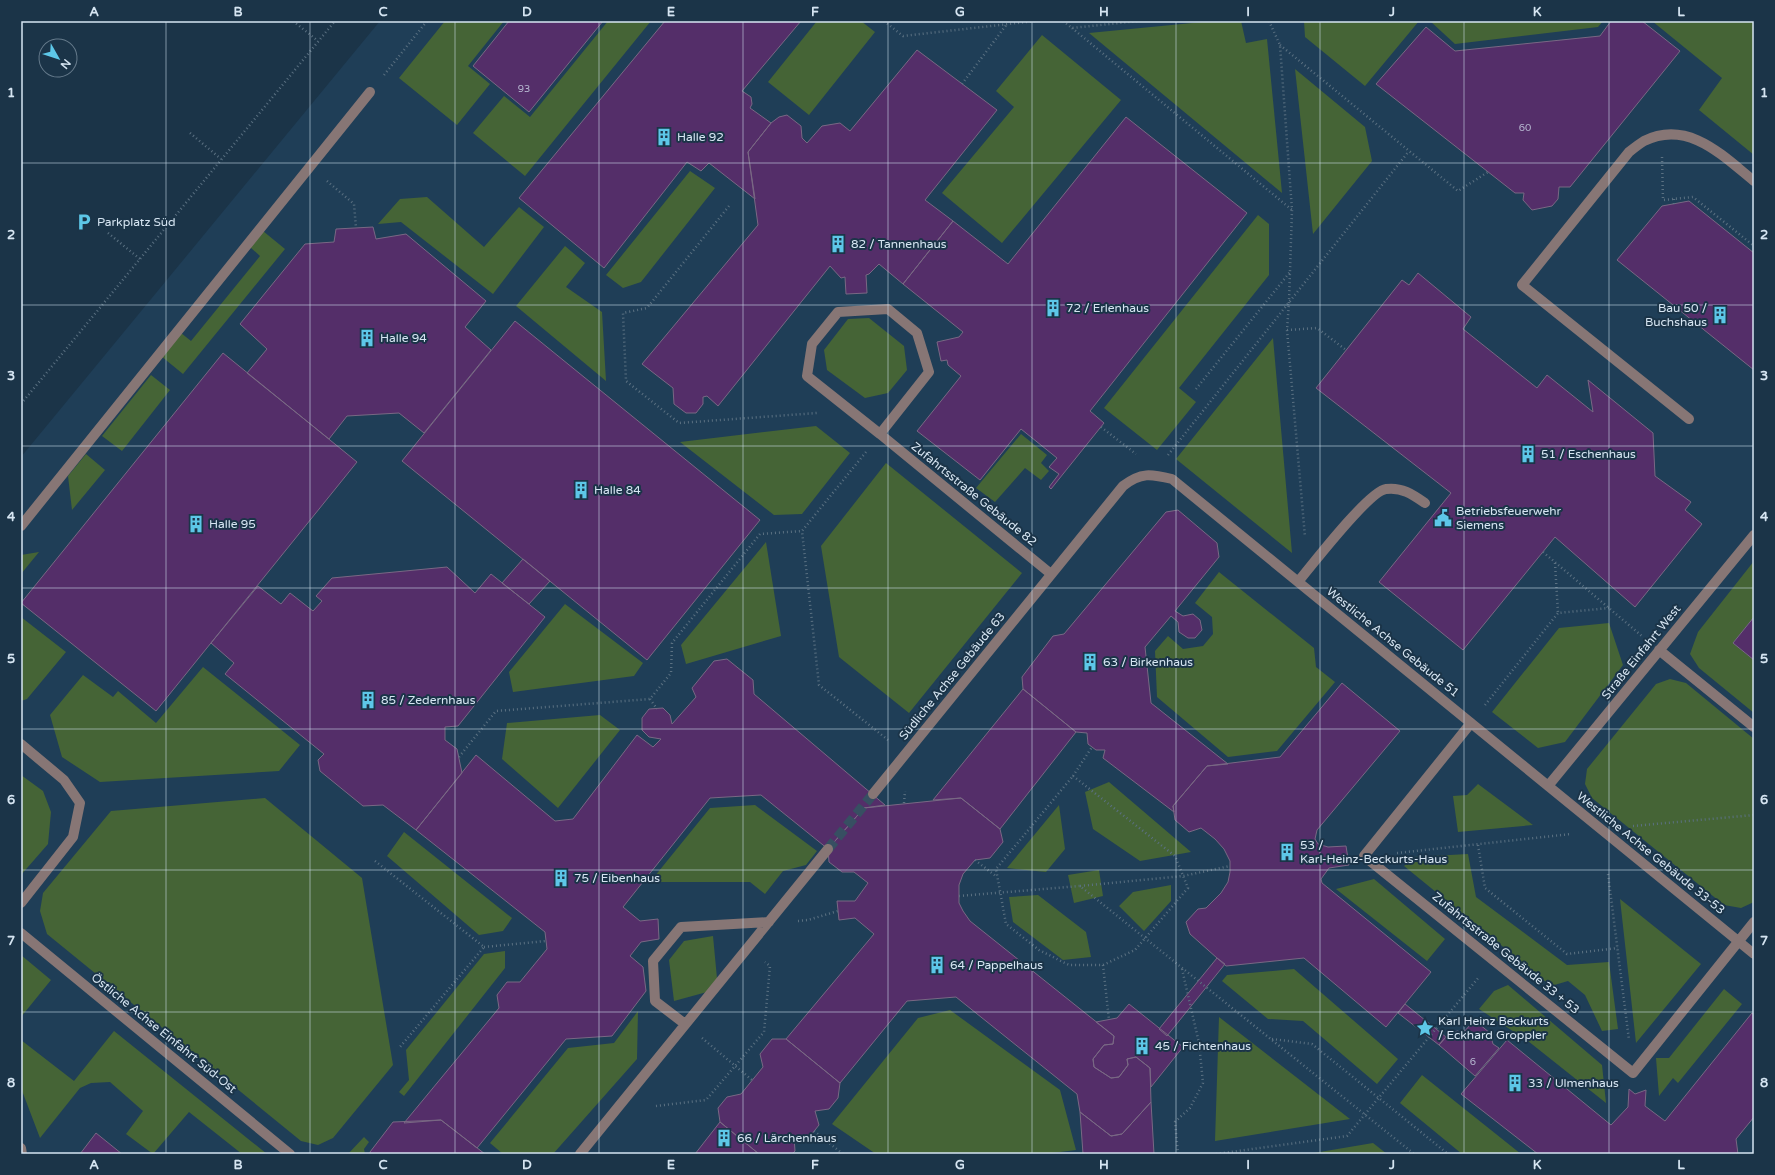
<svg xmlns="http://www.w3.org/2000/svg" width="1775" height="1175" font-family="'Varela Round',sans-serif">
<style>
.built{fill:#1f3e57}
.green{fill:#456436}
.building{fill:#542e69;stroke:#796884}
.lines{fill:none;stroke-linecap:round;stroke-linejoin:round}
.minor-tunnel{stroke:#374f62;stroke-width:10;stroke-dasharray:10 5;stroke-linecap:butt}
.path{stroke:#5b7182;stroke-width:2.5;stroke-dasharray:1 3;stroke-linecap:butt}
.minor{stroke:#877675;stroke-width:10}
.grid{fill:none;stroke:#d6e5f2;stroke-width:1;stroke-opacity:0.55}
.labels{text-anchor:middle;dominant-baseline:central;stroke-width:4;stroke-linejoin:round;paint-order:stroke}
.number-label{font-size:10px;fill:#b6b7d0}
.poi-label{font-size:12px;fill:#d6e5f2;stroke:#1b3448;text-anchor:start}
.street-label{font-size:12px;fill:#d6e5f2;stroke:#1b3448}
.neatline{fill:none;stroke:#d6e5f2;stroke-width:1.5}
.grid-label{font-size:13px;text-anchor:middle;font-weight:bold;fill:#d6e5f2}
</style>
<rect width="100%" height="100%" fill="#1b3448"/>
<path class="built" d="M380,21h1374v1133h-1733v-697z"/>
<path class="green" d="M445,21h59l-36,45 22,18 -33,41 -58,-47z
M608,21h43l-126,155 -52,-43 31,-37 26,21z
M817,21h44l14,11 -66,83 -41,-33z
M1213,21h28l5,22 21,-4 15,154 -193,-160z
M1304,21h115l-54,65 -60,-49z
M1430,21h173l-5,6 -143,17z
M1652,21h102v134l-55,-45 23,-32z
M1042,35l79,65 -119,143 -60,-50 72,-86 -18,-16z
M1295,69l70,58 7,34 -59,73z
M690,171l25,17 -74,94 -18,6 -17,-13z
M427,197l57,50 35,-40 25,20 -51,67 -92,-72 -23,2 22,-25z
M1258,215l11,9v51l-90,113 17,14 -39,48 -53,-42z
M263,231l22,18 -102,125 -22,-18 20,-23 10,8 69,-85 -10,-9z
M565,246l20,17 -19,24 36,25 4,69 -90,-75z
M869,318l35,28 3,24 -19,23 -23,5 -38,-28 -3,-20 24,-31z
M1273,338l19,215 -116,-94z
M151,375l19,15 -48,61 -20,-15z
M816,426l34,27 -48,61 -28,1 -94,-73z
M1021,434l26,21 -6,8 8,8 -8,9 -16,-12 -30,34 -19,-14z
M86,454l19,16 -33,40 -4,-34z
M886,463l136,110 -113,140 -70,-56 -18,-111z
M766,542l15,94 -95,28 -5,-19z
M39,552l-18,22v-19z
M1754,561v56l-21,26 21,17v53l-55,-45 -9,-14 8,-22z
M1219,572l95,76 2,19 19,15 -58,69 -49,6 -71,-60 -2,-46 13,-15 15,13 20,-3 10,-12 -1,-17 -17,-14z
M565,604l78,59 -9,13 -121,16 -4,-20z
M21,617l45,35 -39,47 -6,2z
M1609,623l14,42 -58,77 -27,6 -46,-36 67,-84z
M203,667l97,78 -21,26 -179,11 -38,-25 -12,-42 33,-40 30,22 5,-6 38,32z
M1670,679l16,4 68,56v163l-13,6 -17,-3 -132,-107 -7,-14 2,-15 69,-85z
M600,715l20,15 -62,78 -56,-49 5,-36z
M21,775l22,16 8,21 -3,32 -27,31z
M1109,782l82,70 -51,9 -47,-32 -8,-37z
M1478,784l55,41 -75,7 -5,-36 14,-1z
M265,798l97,80 31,187 -60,73 -15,7 -17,-4 -254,-207 -7,-23 3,-18 68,-82z
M755,805l62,46 -11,14 -23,6 -18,23 -15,-12h-100l60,-74z
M1059,805l6,44 -19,23 -39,-4z
M404,832l108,86 -9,13 -24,4 -92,-79z
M1468,854l8,43 91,68 42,-3 9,67 -16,2 -17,-36 -17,-14 -17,5 -147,-120 9,-9z
M1099,870l4,26 -29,7 -6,-28z
M1374,879l71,60 -18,22 -91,-72z
M1171,885v16l-27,30 -25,-25 14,-14z
M1038,895l48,37 5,25 -28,3 -50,-38 -4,-25z
M1620,899l81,65 -65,79z
M713,936l5,53 -44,12 -5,-41 15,-19z
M505,951v17l-101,128 -5,-4 10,-12 -3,-30 78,-96z
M21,955l30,25 -30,37z
M1294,969l104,90 -21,25 -74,-63 -35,-2 -46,-38 5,-6z
M1508,985l94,80 4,38 -78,-62 -49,-32 15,-18z
M1724,989l18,15 -64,79 -5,-5 -14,18 -3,-38h13z
M950,1010l110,80 16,60 -32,4h-168l-44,-30 86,-106z
M638,1011l-1,48 -84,95h-50l-13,-11 78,-95 46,-5z
M1219,1017l131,102 -135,22z
M114,1031l153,123h-25l-53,-42 -36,42 -27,-20 17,-23 -33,-29 -19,1 -11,5 -40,50 -19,-50v-48l53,41z
M1422,1075l99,79h-59l-62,-51z
M364,1137l5,5 -5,7 1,5h-17z
M1373,1143l14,11h-79z"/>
<path class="building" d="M509,21h94l-74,91 -56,-46z
M665,21h136l-59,70 9,6 1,7 -2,4 21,15 -23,29 7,47 -46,-36 -8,8 -14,-9 -83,106 -85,-70z
M1611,21h31l38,30 -110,136h-11l-1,12 -6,7 -20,4 -9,-10 1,-7h-9l-139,-109 50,-57 29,24 145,-15z
M917,50l80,60 -72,90 28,21 -50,63 -24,-20 -10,10 -3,1 1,18 -21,1 -1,-17 -4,1 -11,-12 -112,140 -11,-10 -4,1v7l-7,9h-10l-12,-9 -1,-16 -31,-24 116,-139 -10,-73 23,-29 8,-6 8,-2 14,11 1,12 5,5 15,-17 18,-3 10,8z
M1126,117l121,96 -157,198 14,12 -53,66 -2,-2 10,-13 -10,-7 8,-9 -36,-29 -41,51 -63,-49 44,-55 -13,-11 -1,-5 -6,1 -4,-19 22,-5 4,-5 -60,-48 50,-63 55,43z
M1689,201l65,52v117l-137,-110 45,-54z
M373,227l3,12 30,-5 80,67 -21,26 26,23 -67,83 -25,-20 -52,3 -18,23 -82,-66 20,-24 -27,-25 65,-80 29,-2 2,-13z
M1418,273l53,44 -8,12 74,59 10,-13 46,37 -5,-32 65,53 2,43 36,26 -6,8 17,14 -67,83 -80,-70 -92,113 -84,-68 72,-89 -135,-105 86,-108 7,5z
M515,321l245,199 -113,140 -245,-199z
M223,353l134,109 -201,249 -135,-108z
M1178,510l39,33 2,14 -44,54 8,5 10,-2 7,6 2,10 -7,8h-7l-9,-6 -1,-10 -7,-6 -26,31 6,56 77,61 -21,2 -34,40 1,6 -71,-54 2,-8h-9l-8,-6 -1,-11 -11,-1 -53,-43 -1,-12 31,-41 11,-2 102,-122z
M523,559l27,22 -21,23 -27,-21z
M447,567l28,26 16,-19 54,43 -87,109 -13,1v13l12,9 5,24 -46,57 -33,-25 -20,1 -43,-35 -2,-11 6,-6 -99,-80 9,-11 -23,-20 47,-57 23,18 9,-11 23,18 9,-10 -6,-5 16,-18z
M1754,617v43l-21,-17z
M727,659l26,21 1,14 131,111 -21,3 -36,41 -67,-54 -51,3 -87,109 17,14 18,-2 1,20 -18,3 -11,14 13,11 3,24 -34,45 -46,3 -89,109 -36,-28 -37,3 95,-115 -2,-13 10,-13h13l27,-33 -2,-17 -129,-102 60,-75 79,66 18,-2 64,-84 16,12 8,-8 -12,-2 -7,-7v-12l7,-9 14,-1 7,7 2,9 24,-27 -4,-9 22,-27z
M1342,683l58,48 -83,99 -2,9 3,5 10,3 18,-1 3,19 -20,3 -8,11 1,4 109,89 -45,55 -82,-69 -78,8 -36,-32 -4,-12 12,-13 8,-1 15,-15 7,-11 2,-10v-11l-6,-12 -9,-10 -14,-11 -12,4 -14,-12 -2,-14 34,-40 73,-9z
M1023,689l53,43 -76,97 -39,-31 -28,2z
M961,798l39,31 3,13 -13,16 -15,2 -12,14 -4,11v18l4,8 7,10 144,115 -1,8 -9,1 -11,14 1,8 17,11 8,-1 9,-12 -1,-6 9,-2 14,11 1,34 -29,32 -11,2 -31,-24 -3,-18 -121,-97 -49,4 -67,82 -54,-44 88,-105 -19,-16 -16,2 -2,-19h18l13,-18 -14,-11h-12l-13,-10 -1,-13 36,-41z
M1217,958l8,6 -58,72 -8,-7z
M1129,1004l54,43 -32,40 -1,-19 -14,-11 -9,2 1,6 -9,12 -8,1 -17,-11 -1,-8 11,-14 9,-1 1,-8 -18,-14 21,-4z
M1405,1004l41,33 -7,8 -41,-32z
M1752,1013l2,2v102l-18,22 2,15h-200l-77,-60 46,-54 104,85 17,-18 1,-18 6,5 11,-4 -1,16 20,15z
M1471,1024h8l11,9 3,11 6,4 -24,28 -36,-31 10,-12 9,-2 4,3z
M772,1039h14l54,44 -2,15 -9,11 -14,2 4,14 -8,10 -17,2 1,14 -3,3h-33l-39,-32 -2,-14 9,-11 14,-3 22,-27 -3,-13z
M1151,1102l3,52h-71l-3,-42 31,24 11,-2z
M441,1120l44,34h-115v-2l23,-30z
M720,1122l39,32h-64z
M96,1133l26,21h-42z"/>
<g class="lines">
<path class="minor-tunnel" d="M828,849l45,-55"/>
<path class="path" d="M293,21l25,20
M884,21l19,15 132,-15
M1063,21l9,7 66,-7
M1269,21l11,24 12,165 -3,92 -2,28 18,207
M1072,28l220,182
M1280,45l178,146 30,-19
M384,75l43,-54
M962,84l45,-60
M190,133l31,26
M1662,157l1,43 30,-3 61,49
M327,181l27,23 2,24
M1674,199v5
M729,206l-82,102 -24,5 3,68 53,42 138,-10
M108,233l32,26
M1287,330l30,-2 29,22
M1196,389l94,-117
M21,404l314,-383
M1101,427l35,27
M866,452l-64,79 17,154 69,55
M1168,455l241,-304
M1543,552l100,85
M1555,563l3,50
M650,699l7,10
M1485,705l73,-92 51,-5
M459,757l37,-46 154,-12 21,-26 1,-30 88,-109 42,-3
M1073,776l102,80 13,32 -53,62 -32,15h-34l-30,-15 -33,-26 -10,-55z
M1073,776l19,-29
M904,803l1,-12
M1633,826l121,-11
M1478,845l7,43 82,66 51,-6
M1397,853l174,-19
M975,860l22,17
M375,861l109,86 -84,100
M1608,874l21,166
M1080,886l103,-10 47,-10
M959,896l121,-10 334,268
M798,921l10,-1 30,-9
M484,947l62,-6
M1103,965l6,55
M702,1038l50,42
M1272,1039l40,5 136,110
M656,1106l50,-6 58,-68 6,-66 -5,-4
M814,1131l29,23
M1178,1154l-3,-32 15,-14 13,-25 -4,-40 -17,-74
M1216,1154l131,-18 132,-159"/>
<path class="minor" d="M1689,419l-167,-134 107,-133c5,-4 10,-8 15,-11 44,-22 79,15 110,40
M880,434l-73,-58 5,-32 26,-32 50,-3 29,24 12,39 -49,62 171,140
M21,526l349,-434
M1298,582c14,-17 71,-91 88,-93 16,-2 26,5 39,14
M1659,650l95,77
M1471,723l-107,133 269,217 121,-151
M21,744l43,36 16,23 -7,34 -52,66
M1548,786l206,-251
M873,794l250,-308c18,-14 28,-12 49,-7l582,475
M21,933l269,221
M685,1024l-30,-23 -2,-40 28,-34 88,-5
M21,1148l1,6
M580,1154l248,-305"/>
</g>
<path class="grid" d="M166,21v1133M310,21v1133M455,21v1133M599,21v1133M743,21v1133M888,21v1133M1032,21v1133M1176,21v1133M1320,21v1133M1464,21v1133M1609,21v1133M21,163h1733M21,305h1733M21,446h1733M21,588h1733M21,729h1733M21,870h1733M21,1012h1733"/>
<defs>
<g id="building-bare" transform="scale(1.38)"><path d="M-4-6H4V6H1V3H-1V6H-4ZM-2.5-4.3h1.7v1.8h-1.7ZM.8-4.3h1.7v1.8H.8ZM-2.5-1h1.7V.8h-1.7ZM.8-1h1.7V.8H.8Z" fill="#5dc7e8" stroke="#1b3448" stroke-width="2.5" paint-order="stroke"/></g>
<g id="parking-bare" transform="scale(1.38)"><path d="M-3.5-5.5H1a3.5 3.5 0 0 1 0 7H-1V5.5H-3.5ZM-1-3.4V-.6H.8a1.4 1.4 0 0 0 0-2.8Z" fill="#5dc7e8" stroke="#1b3448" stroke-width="2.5" paint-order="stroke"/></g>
<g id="civic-bare" transform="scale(1.38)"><path d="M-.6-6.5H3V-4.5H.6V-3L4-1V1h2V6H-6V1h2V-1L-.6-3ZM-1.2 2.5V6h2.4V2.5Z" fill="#5dc7e8" stroke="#1b3448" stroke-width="2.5" paint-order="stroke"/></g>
<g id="sight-bare" transform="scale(1.38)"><path d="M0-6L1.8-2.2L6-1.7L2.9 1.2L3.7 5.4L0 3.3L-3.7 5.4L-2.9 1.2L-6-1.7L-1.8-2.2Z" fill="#5dc7e8" stroke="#1b3448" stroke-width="2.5" paint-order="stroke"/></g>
</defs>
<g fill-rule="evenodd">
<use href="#building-bare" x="664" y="137"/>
<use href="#parking-bare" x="84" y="222"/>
<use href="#building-bare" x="838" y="244"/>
<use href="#building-bare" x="1053" y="308"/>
<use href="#building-bare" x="1720" y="315"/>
<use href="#building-bare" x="367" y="338"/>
<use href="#building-bare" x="1528" y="454"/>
<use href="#building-bare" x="581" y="490"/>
<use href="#civic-bare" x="1443" y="518"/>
<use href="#building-bare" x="196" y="524"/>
<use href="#building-bare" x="1090" y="662"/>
<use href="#building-bare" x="368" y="700"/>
<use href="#building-bare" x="1287" y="852"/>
<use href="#building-bare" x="561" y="878"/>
<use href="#building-bare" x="937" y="965"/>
<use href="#sight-bare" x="1425" y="1028"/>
<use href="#building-bare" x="1142" y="1046"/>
<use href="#building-bare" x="1515" y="1083"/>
<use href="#building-bare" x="724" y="1138"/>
</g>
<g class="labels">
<g class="number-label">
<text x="524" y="89">93</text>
<text x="1525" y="128">60</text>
<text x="1473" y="1062">6</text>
</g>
<g class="poi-label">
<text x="677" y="137">Halle 92</text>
<text x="97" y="222">Parkplatz Süd</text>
<text x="851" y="244">82 / Tannenhaus</text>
<text x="1066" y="308">72 / Erlenhaus</text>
<text x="1707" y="308" text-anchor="end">Bau 50 /<tspan x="1707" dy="14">Buchshaus</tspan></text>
<text x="380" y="338">Halle 94</text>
<text x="1541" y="454">51 / Eschenhaus</text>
<text x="594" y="490">Halle 84</text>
<text x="1456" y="511">Betriebsfeuerwehr<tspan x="1456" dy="14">Siemens</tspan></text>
<text x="209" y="524">Halle 95</text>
<text x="1103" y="662">63 / Birkenhaus</text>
<text x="381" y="700">85 / Zedernhaus</text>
<text x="1300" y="845">53 /<tspan x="1300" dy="14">Karl-Heinz-Beckurts-Haus</tspan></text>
<text x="574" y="878">75 / Eibenhaus</text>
<text x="950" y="965">64 / Pappelhaus</text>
<text x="1438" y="1021">Karl Heinz Beckurts<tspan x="1438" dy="14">/ Eckhard Groppler</tspan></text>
<text x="1155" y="1046">45 / Fichtenhaus</text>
<text x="1528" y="1083">33 / Ulmenhaus</text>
<text x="737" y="1138">66 / Lärchenhaus</text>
</g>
<g class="street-label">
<text transform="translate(974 494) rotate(39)">Zufahrtsstraße Gebäude 82</text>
<text transform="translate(1393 642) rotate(39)">Westliche Achse Gebäude 51</text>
<text transform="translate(1641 652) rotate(-51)">Straße Einfahrt West</text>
<text transform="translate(952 676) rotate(-51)">Südliche Achse Gebäude 63</text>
<text transform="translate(1651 853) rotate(39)">Westliche Achse Gebäude 33-53</text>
<text transform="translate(1506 953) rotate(39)">Zufahrtsstraße Gebäude 33 + 53</text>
<text transform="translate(164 1033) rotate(39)">Östliche Achse Einfahrt Süd-Ost</text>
</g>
</g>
<rect width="1775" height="1175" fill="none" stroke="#1b3448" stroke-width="44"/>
<g transform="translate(58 58) rotate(129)"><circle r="19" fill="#1b3448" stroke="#667b8c"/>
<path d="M0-3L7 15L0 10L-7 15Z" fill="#5dc7e8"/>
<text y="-6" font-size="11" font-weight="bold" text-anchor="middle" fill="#d6e5f2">N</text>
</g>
<rect x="22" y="22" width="1731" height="1131" class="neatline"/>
<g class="grid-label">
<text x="94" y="16">A</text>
<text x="238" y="16">B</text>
<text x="383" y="16">C</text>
<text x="527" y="16">D</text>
<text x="671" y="16">E</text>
<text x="815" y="16">F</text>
<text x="960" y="16">G</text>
<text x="1104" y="16">H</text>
<text x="1248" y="16">I</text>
<text x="1392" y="16">J</text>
<text x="1537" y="16">K</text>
<text x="1681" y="16">L</text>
<text x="11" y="97">1</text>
<text x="1764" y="97">1</text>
<text x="11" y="239">2</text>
<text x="1764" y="239">2</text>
<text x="11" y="380">3</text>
<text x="1764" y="380">3</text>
<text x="11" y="521">4</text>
<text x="1764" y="521">4</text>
<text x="11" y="663">5</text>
<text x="1764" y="663">5</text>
<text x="11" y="804">6</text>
<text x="1764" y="804">6</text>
<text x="11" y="945">7</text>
<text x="1764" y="945">7</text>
<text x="11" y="1087">8</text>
<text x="1764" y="1087">8</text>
<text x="94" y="1169">A</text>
<text x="238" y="1169">B</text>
<text x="383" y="1169">C</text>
<text x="527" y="1169">D</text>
<text x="671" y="1169">E</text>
<text x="815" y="1169">F</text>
<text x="960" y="1169">G</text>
<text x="1104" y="1169">H</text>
<text x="1248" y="1169">I</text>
<text x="1392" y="1169">J</text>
<text x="1537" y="1169">K</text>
<text x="1681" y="1169">L</text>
</g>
</svg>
